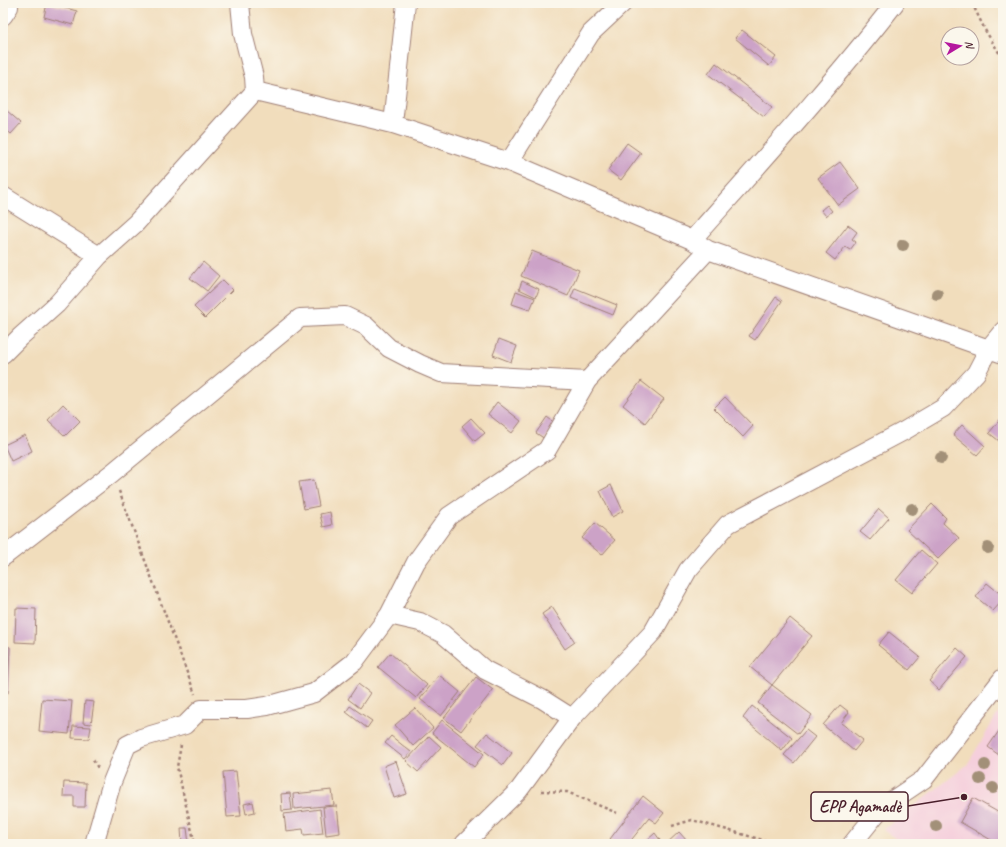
<svg xmlns="http://www.w3.org/2000/svg" width="1006" height="847" font-family="Caveat,sans-serif">
<style>
.built{fill:#f5cfdc}
.building{fill:#cca2c7}
.lines{fill:none;stroke-linecap:round;stroke-linejoin:round}
.street-casing{stroke:#9e7e74;stroke-width:20}
.path{stroke:#9e7e74;stroke-width:2.5;stroke-dasharray:3 3;stroke-linecap:butt}
.street{stroke:#fff;stroke-width:18}
.tree{fill:#a29078}
.leader{fill:none;stroke:#4a1f2b;stroke-width:1.5}
.callout-dot{fill:#4a1f2b;stroke:#fbf7ec;stroke-width:1.5}
.callout{fill:#fbf7ec;stroke:#4a1f2b;stroke-width:1.5}
.callout-label{font-size:17px;text-anchor:middle;font-weight:bold;fill:#4a1f2b}
</style>
<rect width="100%" height="100%" fill="#fbf7ec"/>
<filter id="ink" filterUnits="userSpaceOnUse"><feTurbulence type="fractalNoise" baseFrequency=".025" numOctaves="2"/><feDisplacementMap in="SourceGraphic" scale="8" xChannelSelector="R" yChannelSelector="G"/><feConvolveMatrix kernelMatrix="1 2 1 2 8 2 1 2 1" color-interpolation-filters="sRGB"/></filter>
<filter id="wash" filterUnits="userSpaceOnUse"><feTurbulence type="fractalNoise" baseFrequency=".012" numOctaves="4" result="noise"/><feDisplacementMap in="SourceGraphic" scale="16" xChannelSelector="R" yChannelSelector="G"/><feGaussianBlur stdDeviation="0.9" result="paint"/><feColorMatrix in="noise" values="0 0 0 0 0 0 0 0 0 0 0 0 0 0 0 0 0 1.4 0 .05"/><feComposite in="paint" operator="in"/></filter>
<g filter="url(#wash)">
<rect width="100%" height="100%" fill="#f1ddbc"/>
<path class="built" d="M1003,705v139h-99l-21,-14 84,-65z"/>
<g id="blocks">
<path class="building" d="M47,3l30,8 -4,14 -29,-8z
M742,30l34,27 -7,9 -34,-28z
M716,63l56,44 -8,10 -56,-43z
M6,110l15,13 -10,11 -8,-7v-13z
M627,143l14,10 -20,27 -13,-10z
M840,162l20,27 -22,16 -20,-27z
M827,205l5,6 -6,5 -5,-6z
M848,225l9,7 -5,7 4,3 -6,8 -5,-3 -10,13 -9,-7z
M532,251l47,19 -11,26 -47,-20z
M203,262l16,14 -12,15 -17,-13z
M223,280l10,10 -28,28 -11,-11z
M522,281l17,8 -3,8 -17,-8z
M575,288l42,17 -4,10 -42,-17z
M516,291l19,7 -5,12 -18,-6z
M776,297l6,4 -27,39 -6,-4z
M499,339l18,7 -6,16 -18,-7z
M641,381l23,18 -19,24 -22,-18z
M725,397l28,29 -10,11 -29,-29z
M497,402l24,19 -9,12 -24,-19z
M63,404l17,17 -15,15 -17,-16z
M1003,416v28l-14,-11z
M547,417l9,7 -11,15 -9,-6z
M471,418l14,15 -10,8 -13,-15z
M962,425l23,21 -8,9 -24,-20z
M25,435l7,16 -21,10 -7,-16z
M314,480l5,26 -15,3 -5,-27z
M611,485l12,26 -11,6 -12,-26z
M932,504l14,14 -3,5 16,15 -21,21 -31,-29z
M879,509l10,9 -19,22 -10,-8z
M330,512l2,13 -9,2 -3,-13z
M595,523l20,17 -13,15 -20,-17z
M921,550l16,14 -25,29 -16,-13z
M987,583l16,13v4l-10,11 -17,-14z
M552,607l23,35 -10,7 -23,-35z
M16,608l20,1 -1,34 -20,-1z
M790,618l22,18 -40,49 -22,-18z
M889,632l31,25 -11,13 -31,-25z
M3,646l7,1 -2,46h-5z
M957,648l10,9 -28,33 -10,-9z
M390,653l37,32 -11,13 -38,-31z
M439,675l21,17 -19,24 -21,-17z
M476,677l17,13 -32,41 -17,-13z
M358,684l12,9 -10,15 -12,-9z
M772,685l40,30 -14,19 -40,-31z
M42,699l30,2 -3,33 -30,-3z
M85,701l9,1 -3,22 -8,-1z
M840,705l9,7 -8,11 22,17 -9,11 -31,-26z
M350,706l22,15 -5,7 -21,-16z
M752,706l40,32 -10,13 -39,-33z
M415,708l18,20 -20,18 -18,-21z
M442,720l42,34 -10,13 -42,-34z
M1003,725v33l-15,-11z
M73,726l18,1 -2,12 -17,-1z
M806,730l9,7 -21,26 -10,-8z
M487,733l25,20 -9,12 -26,-20z
M391,736l20,16 -6,7 -20,-16z
M429,736l12,11 -23,25 -12,-11z
M396,761l11,33 -13,4 -10,-32z
M236,771l5,45 -14,1 -4,-45z
M64,782l22,1 -1,24h-11v-11h-11z
M332,790l2,15 -40,4 -1,-15z
M290,793l2,17 -10,1 -1,-17z
M643,796l21,17 -8,10 -7,-5 -21,26h-12l-6,-5z
M973,798l30,17v29h-5l-38,-22z
M253,802l2,10 -9,2 -2,-10z
M337,806l3,27 -14,2 -3,-28z
M320,809l3,24 -19,2 -1,-6 -17,2 -2,-17z
M181,828h6l2,16h-7z
M679,832l9,10 -3,2h-19z
M655,833l5,7 -5,4h-7l-3,-2z"/>
</g>
</g>
<g filter="url(#ink)">
<use href="#blocks" fill-opacity="0" stroke="#9e7e74" stroke-width="1"/>
<g class="lines">
<g class="street-casing">
<path id="street" d="M3,16l6,-9
M255,91l138,33 116,38 183,78 16,10 295,104
M393,124l13,-121
M509,162l82,-129 32,-30
M3,196l96,60
M692,240c69,-78 139,-155 203,-237
M3,354l17,-17 37,-33 42,-48 37,-33 119,-132 -1,-14 -11,-43 -3,-31
M3,557l109,-84 188,-155 45,-2 21,10 23,22 31,16 21,9 146,8
M389,615l31,7 23,12 42,36 57,29 30,19
M94,844l18,-62 15,-37 14,-7 44,-13 16,-16h46l20,-3 47,-13 40,-31 35,-47 27,-53 33,-46 98,-66 40,-69 121,-131
M464,844l55,-54 53,-72 81,-86 35,-62 40,-46 176,-93 39,-23 33,-35 13,-25 14,-17
M852,844l29,-36 43,-29 79,-101"/>
</g>
<path class="path" d="M972,3l13,27 18,29
M119,491l76,203
M181,745l-4,22 18,77
M93,760l5,8
M541,791l26,1 50,21
M672,826l20,-6 85,24"/>
<use href="#street" class="street"/>
</g>
<g class="tree">
<circle cx="903" cy="245" r="6"/>
<circle cx="937" cy="294" r="6"/>
<circle cx="941" cy="458" r="6"/>
<circle cx="912" cy="509" r="6"/>
<circle cx="988" cy="548" r="6"/>
<circle cx="985" cy="765" r="6"/>
<circle cx="980" cy="779" r="6"/>
<circle cx="993" cy="788" r="6"/>
<circle cx="936" cy="826" r="6"/>
</g>
</g>
<path class="leader" d="M964 797L908 806"/>
<circle class="callout-dot" cx="964" cy="797" r="4"/>
<rect class="callout" x="811" y="792" width="97" height="29" rx="4"/>
<g class="callout-label">
<text x="860" y="812">EPP Agamadè</text>
</g>
<rect width="1006" height="847" fill="none" stroke="#fbf7ec" stroke-width="16"/>
<g transform="translate(960 46) rotate(80)"><circle r="19" fill="#fbf7ec" stroke="#b4a19f"/>
<path d="M0-3L7 15L0 10L-7 15Z" fill="#b5179e"/>
<text y="-6" font-size="11" font-weight="bold" text-anchor="middle" fill="#4a1f2b">N</text>
</g>
</svg>
